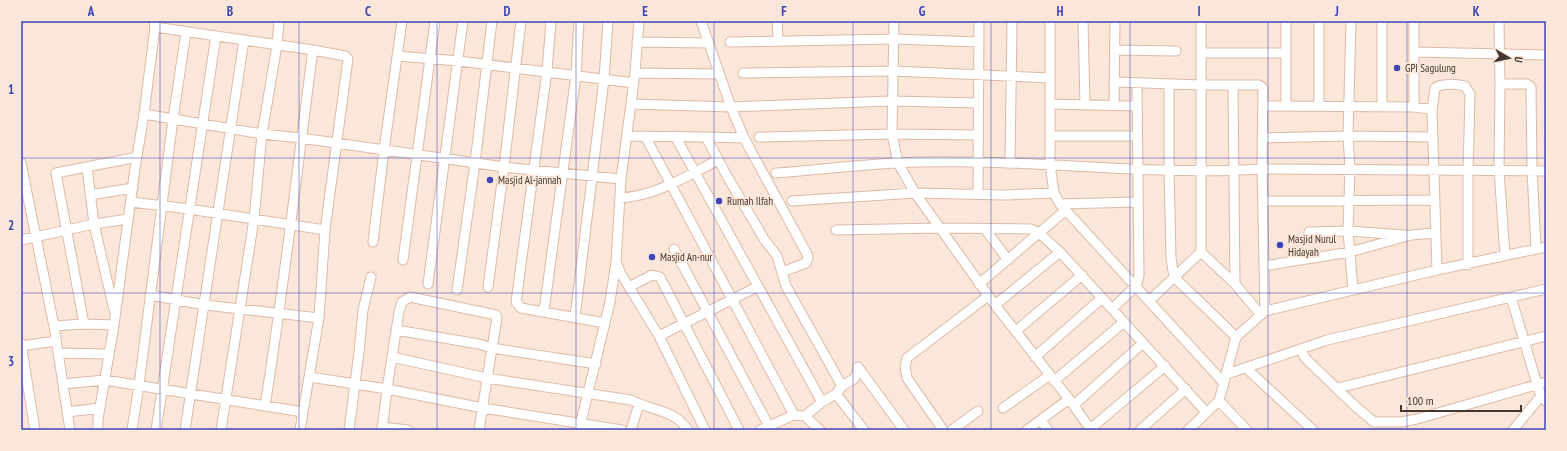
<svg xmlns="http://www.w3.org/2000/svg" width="1567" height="451" font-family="'PT Sans Narrow',sans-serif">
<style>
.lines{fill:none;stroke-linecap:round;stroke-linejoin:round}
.street-casing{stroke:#dcbaa6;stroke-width:11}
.street{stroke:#fff;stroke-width:9}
.grid{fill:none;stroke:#3f45b9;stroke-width:1;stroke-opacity:0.55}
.poi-dot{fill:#3f45b9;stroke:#fbe6da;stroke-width:1.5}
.labels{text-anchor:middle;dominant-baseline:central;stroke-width:3.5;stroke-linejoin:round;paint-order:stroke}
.poi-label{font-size:11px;fill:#45372f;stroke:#fbe6da;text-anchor:start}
.neatline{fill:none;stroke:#3f45b9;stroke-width:1.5}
.grid-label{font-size:13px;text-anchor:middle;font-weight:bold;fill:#3f45b9}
</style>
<rect width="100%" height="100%" fill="#fbe6da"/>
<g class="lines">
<g class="street-casing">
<path id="street" d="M551,21l-4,50 -31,231 5,6 84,15
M701,21l30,86 13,31 63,116 1,4 -2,5 -24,9
M777,21l1,20
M894,21l-2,113 6,29 17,30 80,112 74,94 22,31
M1050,21v143l4,29 6,11 164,179
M1083,21l2,84
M1286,21v85
M1319,21v85
M1351,21l-3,115 2,33 -2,62 5,59
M1382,21v85
M1414,21v86
M1499,21l1,63 -1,86 6,85
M155,27l158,23 32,6 3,3 -23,171 -6,88 -19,112
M637,42l71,1
M730,42l164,-3 85,3
M1115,50l61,1
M1415,52l131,3
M1202,53h84
M397,56l62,5 175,22
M635,73l84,1
M743,73l150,-2 157,7
M1114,82l88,3h57l4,3 -1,81 3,142
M1169,84v86l2,88 3,19 62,60
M1500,84h27l4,3 1,83 4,79
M1233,85l2,199
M631,104l100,3 161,-6 86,2
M1050,104l87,2
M1114,105l1,-84
M1263,106l151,1 15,2 3,2
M144,114l118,20 39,4 203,29 117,12
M627,136l79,1 21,39 37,63 13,17 9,30 56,100
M645,136l149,279
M675,136l147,266
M1050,136h87
M706,137l38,1
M759,137l133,-3 86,1
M1262,138l86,-2 85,1
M21,163l33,163 16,104
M1010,164l2,-143
M87,167l7,57 20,86
M776,173c41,-3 81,-8 121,-10 27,-2 54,-1 81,-1 95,2 190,13 284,7l284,2
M978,194l1,-173
M90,195l43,-7
M620,198c36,-2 67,-22 98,-38
M792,201l123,-8 90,2 49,-2
M1263,201l172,-1
M131,202l58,7 136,21
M1060,204l78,-2
M985,229l23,31
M836,230l103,-2 92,1 8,4 21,19 146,160
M1309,232l39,-1 56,4
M21,240l73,-16 34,-5
M373,242l11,-92 18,-129
M674,249l97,181
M1201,252l34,32 26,31
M403,260l32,-239
M616,262l5,12 38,62 46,94
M1264,266l86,-14 61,-17 25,-2
M1437,270l-5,-159 3,-23c6,-5 22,-4 30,-2l5,8 -2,77v94
M428,284l35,-263
M979,284l87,-74
M488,287l16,-120 17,-146
M629,287l23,-12 8,2 79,153
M457,290l18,-127 17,-142
M150,295l55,10 114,13
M1511,297l26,87 4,12 5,5
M1149,301l52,-49v-231
M995,305l65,-53
M1112,309l24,-23 3,-10 -2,-193
M544,311l32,-236 3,-54
M575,317l29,-238 4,-58
M84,324l-28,-151 81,-16
M54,326l30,-2 30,1
M396,330l83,14 13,4 -13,82
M1016,331l66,-56
M659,336l98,-49
M21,343l14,87
M21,346l35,-5
M1301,350l4,8 50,48 19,16h27l16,-3 129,-37
M58,353l50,1
M392,357l95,21 144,22c21,11 43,9 57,30
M1035,357l67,-59
M596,364l-104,-16 5,-30 -1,-3 -86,-18 -8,5 -3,10 -12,77 96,19 139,22
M858,367l46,63
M1246,368l67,62
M1227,374l100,-34 219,-51
M310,377l77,12 -5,41
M1054,381l70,-59
M63,384l42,-4 198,32
M1338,388l208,-52
M836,394l28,36
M1219,401l28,29
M1074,405l69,-62
M265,406c19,-118 32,-237 48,-356
M1003,408l47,-33
M67,412l33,-4
M805,416l17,-14 14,-8 6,-8 12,-7 3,-6 1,-6
M1041,420l7,10
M382,427l26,3
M1090,429l75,-63
M98,430v-11l16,-94 21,-157 9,-54 11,-87 -1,-6
M132,430l7,-45 34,-266 13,-87
M156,430l60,-394
M185,430l59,-390
M221,430l33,-211 8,-85 15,-89 2,-24
M349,430l10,-78 4,-42 8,-33
M579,430l31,-128 6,-40 5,-83 14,-106 4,-52
M631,430l8,-26
M760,430l34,-15 11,1 15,14
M943,430l-36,-52 -2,-11 2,-9 81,-62
M952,430l26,-19
M1027,430l42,-31
M1140,430l46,-41
M1188,430l31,-29 17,-64 29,-26 172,-41 109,-23
M1513,430l28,-34"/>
</g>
<use href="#street" class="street"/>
</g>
<path class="grid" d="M160,21v409M299,21v409M437,21v409M576,21v409M714,21v409M853,21v409M991,21v409M1130,21v409M1268,21v409M1407,21v409M21,158h1525M21,293h1525"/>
<g class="poi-dot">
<circle cx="1397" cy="68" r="4"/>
<circle cx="490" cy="180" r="4"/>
<circle cx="719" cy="201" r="4"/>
<circle cx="1280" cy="245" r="4"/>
<circle cx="652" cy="257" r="4"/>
</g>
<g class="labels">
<g class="poi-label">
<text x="1405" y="68">GPI Sagulung</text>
<text x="498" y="180">Masjid Al-jannah</text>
<text x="727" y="201">Rumah Ilfah</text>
<text x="1288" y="239">Masjid Nurul<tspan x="1288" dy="13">Hidayah</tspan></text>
<text x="660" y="257">Masjid An-nur</text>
</g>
</g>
<rect width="1567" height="451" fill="none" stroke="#fbe6da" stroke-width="44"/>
<g transform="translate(1509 58) rotate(99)" stroke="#fbe6da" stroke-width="3" paint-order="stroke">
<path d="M0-3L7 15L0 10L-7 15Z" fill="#45372f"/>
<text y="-6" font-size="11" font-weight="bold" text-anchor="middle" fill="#45372f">U</text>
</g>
<path d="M1401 405v6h120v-6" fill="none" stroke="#45372f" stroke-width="2"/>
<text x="1407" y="405" font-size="12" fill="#45372f" stroke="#fbe6da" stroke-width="3" paint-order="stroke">100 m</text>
<rect x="22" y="22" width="1523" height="407" class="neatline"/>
<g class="grid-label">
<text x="91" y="16">A</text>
<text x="230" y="16">B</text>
<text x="368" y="16">C</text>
<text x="507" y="16">D</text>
<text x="645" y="16">E</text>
<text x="784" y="16">F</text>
<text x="922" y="16">G</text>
<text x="1060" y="16">H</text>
<text x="1199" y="16">I</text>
<text x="1337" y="16">J</text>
<text x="1476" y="16">K</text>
<text x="11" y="94">1</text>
<text x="11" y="230">2</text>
<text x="11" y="366">3</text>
</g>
</svg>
